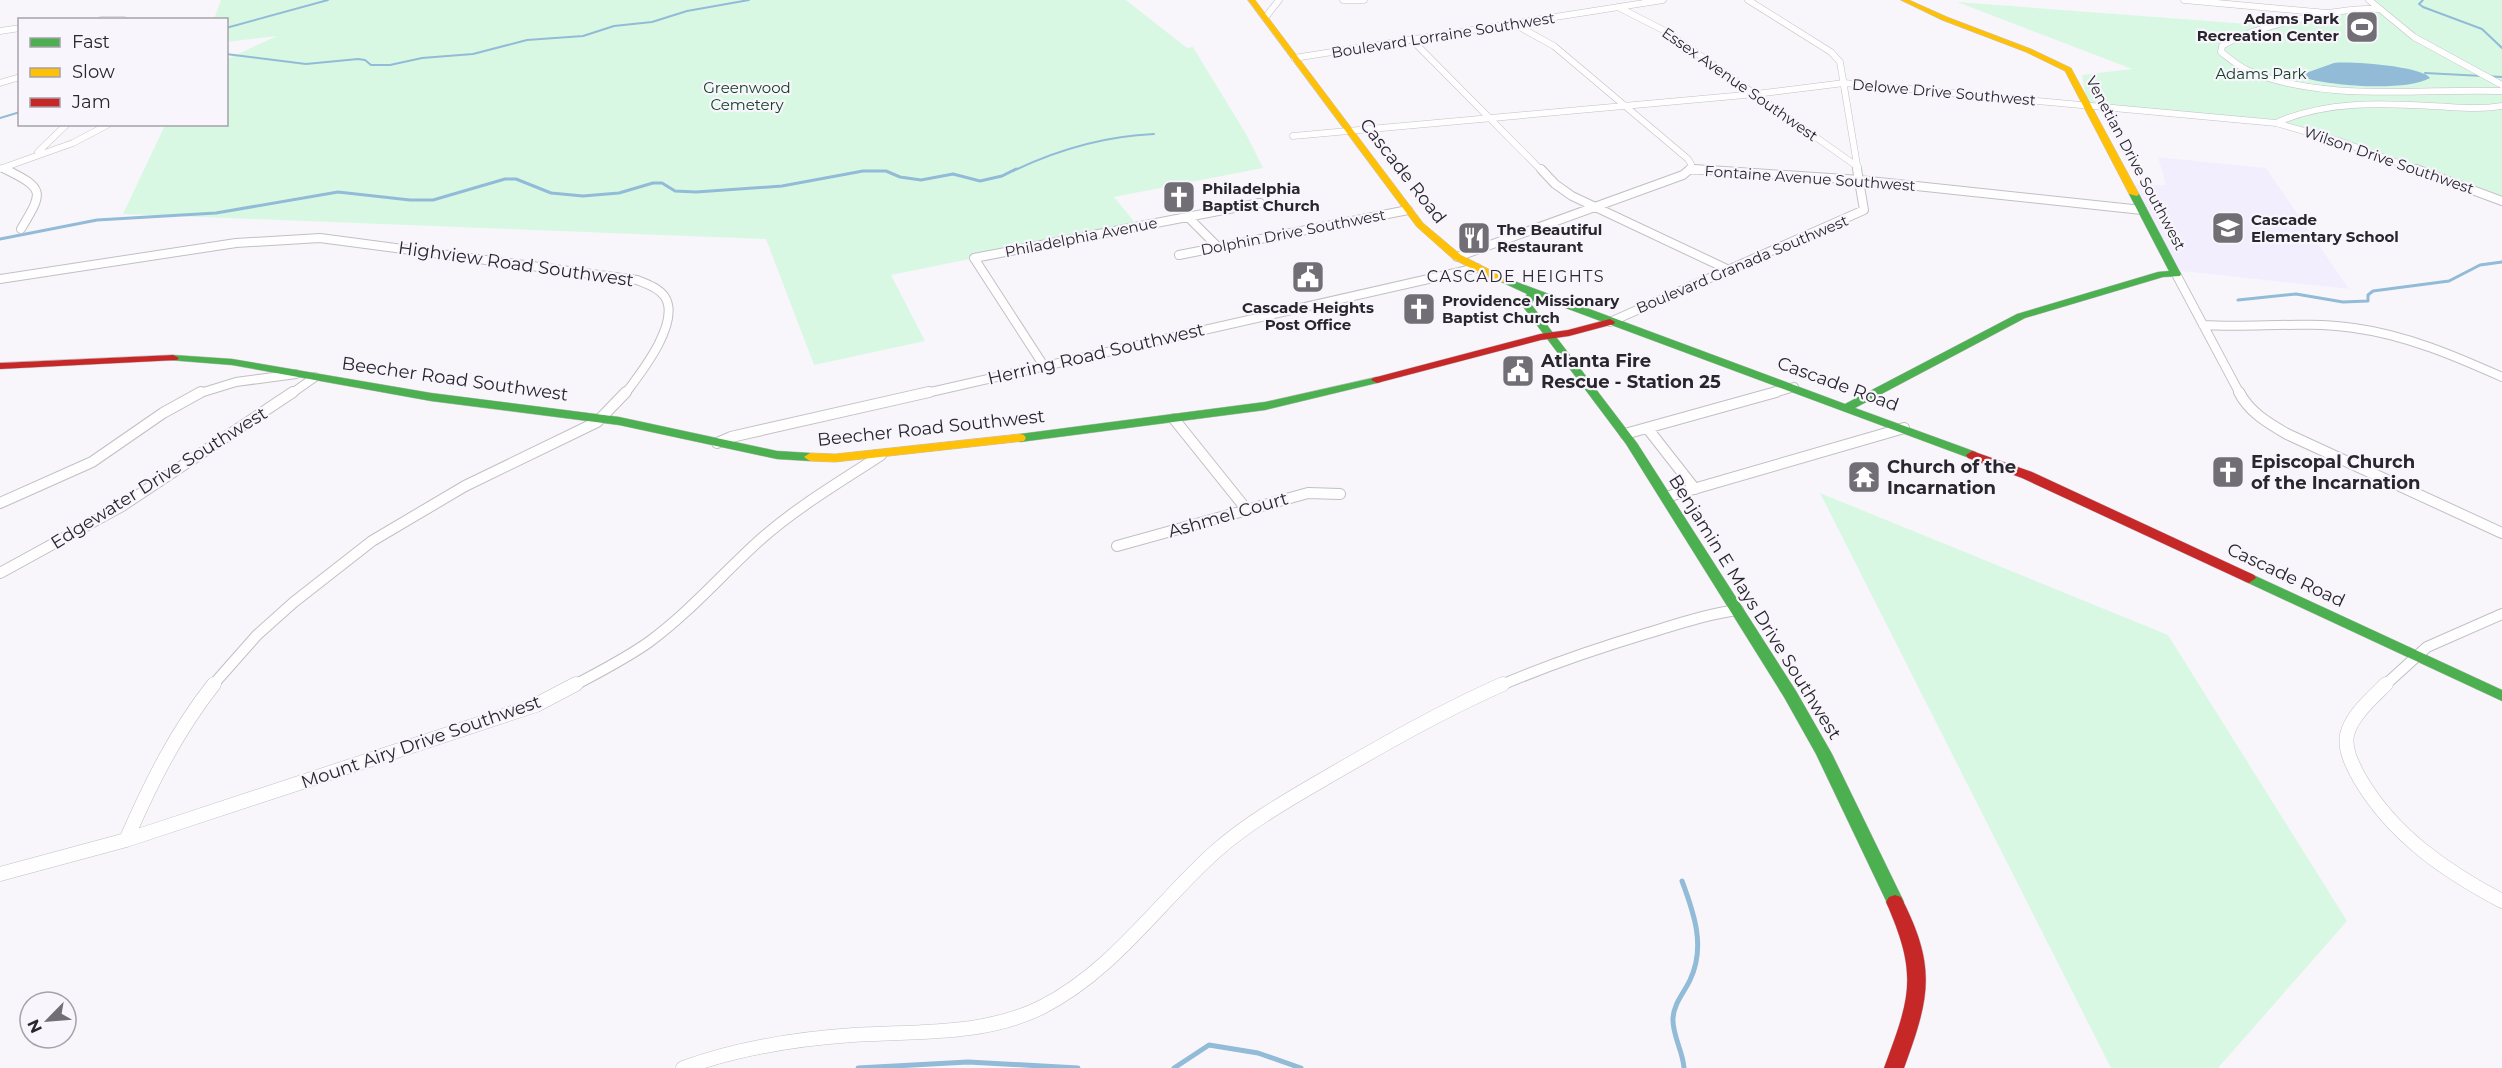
<svg xmlns="http://www.w3.org/2000/svg" width="2502" height="1068" font-family="Montserrat,sans-serif">
<style>
.education{fill:#f3eefd}
.green{fill:#d9f8e4}
.water{fill:#92bbd8}
.lines{fill:none;stroke-linecap:round;stroke-linejoin:round}
.stream-far2{stroke:#92bbd8;stroke-width:2}
.stream-far1{stroke:#92bbd8;stroke-width:3}
.stream{stroke:#92bbd8;stroke-width:5}
.street-far3-casing{stroke:#c2bfc5;stroke-width:7}
.street-far2-casing{stroke:#c2bfc5;stroke-width:10}
.street-far1-casing{stroke:#c2bfc5;stroke-width:12}
.street-casing{stroke:#c2bfc5;stroke-width:15}
.fast-casing{stroke:#c2bfc5;stroke-width:1}
.slow-casing{stroke:#c2bfc5;stroke-width:1}
.jam-casing{stroke:#c2bfc5;stroke-width:1}
.street-far3{stroke:#fefefe;stroke-width:6}
.street-far2{stroke:#fefefe;stroke-width:8}
.street-far1{stroke:#fefefe;stroke-width:10}
.street{stroke:#fefefe;stroke-width:14}
.fast{fill:#4caf50;fill-rule:evenodd}
.slow{fill:#ffc107;fill-rule:evenodd}
.jam{fill:#c62828;fill-rule:evenodd}
.labels{text-anchor:middle;dominant-baseline:central;stroke-width:4.5;stroke-linejoin:round;paint-order:stroke}
.far-poi-label{font-size:15px;font-weight:bold;fill:#29262d;stroke:#f8f5fc;text-anchor:start}
.far-street-label{font-size:15px;fill:#29262d;stroke:#f8f5fc}
.far-park-label{font-size:15px;fill:#124025;stroke:#f8f5fc}
.far-neighbourhood-label{font-size:16px;letter-spacing:1.5px;fill:#29262d;stroke:#f8f5fc}
.street-label{font-size:18px;fill:#29262d;stroke:#f8f5fc}
.poi-label{font-size:18px;font-weight:bold;fill:#29262d;stroke:#f8f5fc;text-anchor:start}
</style>
<rect width="100%" height="100%" fill="#f8f6fb"/>
<path class="education" d="M2158,157l108,11 83,121 -177,-19 -47,-85h41z"/>
<path class="green" d="M221,0h905l61,48 6,-1 53,87 17,34 -149,29 23,28 -246,50 34,66 -111,24 -48,-126 -643,-25 42,-89 61,-1 1,-65 50,-23 -50,6 -1,-22 -12,-1z
M2367,0h135v200l-229,-78 -186,-19 -5,-28 50,-6 -175,-67 318,24 85,-17 16,-1z
M1820,493l348,142 179,286 -129,147h-107z"/>
<path class="water" d="M2334,63c16,-2 87,3 96,15 -24,14 -102,8 -128,-1l1,-3z"/>
<g class="lines">
<path class="stream-far2" d="M2423,0l-4,4 4,3 59,22 20,19
M226,28l102,-28
M226,54l80,10 52,-5 7,1 6,5h19l32,-7 51,-4 54,-14 56,-4 31,-10 38,-4 35,-11 62,-11
M2425,73l77,4
M0,118l20,-6
M1013,171c44,-21 93,-35 141,-37"/>
<path class="stream-far1" d="M0,239l97,-19 119,-7 122,-21 72,8h23l72,-21h11l35,14 32,3 36,-3 34,-10h9l13,8 21,1 86,-6 81,-15h23l14,6 21,3 32,-6 27,7 22,-5 14,-7
M2238,300l58,-6 47,8 25,-1v-6l5,-4 76,-10 31,-16 22,-3"/>
<path class="stream" d="M1682,881c12,32 24,66 8,99 -6,13 -16,23 -17,38 -1,17 10,33 11,50
M858,1068l110,-6 110,6
M1174,1068l35,-23 49,8 43,15"/>
<g class="street-far3-casing">
<path id="street-far3" d="M1343,0h21
M1748,0l83,52 9,10 18,109
M2184,0l143,13
M2369,0l45,37 88,48
M1618,7l49,25 191,135
M2379,9c-38,-2 -125,17 -157,37l-1,6c8,6 17,14 26,18 75,33 174,18 255,21
M1265,18l14,-18
M101,20h23
M1514,24l40,22 134,113 3,5 -1,5
M0,31l20,-3
M1412,40l130,131
M1294,58l369,-58
M0,83l20,-6
M2276,123c48,-22 104,-20 156,-17 24,1 47,4 70,0
M1293,136l463,-42 88,-11 432,40 63,18 81,30
M38,152l29,-28
M2,168l6,3
M0,169l73,-26 36,-19
M1688,171h29"/>
</g>
<g class="street-far2-casing">
<path id="street-far2" d="M5,169c41,20 38,23 16,60
M1541,169l14,15 17,12 157,74
M1694,169l166,11 282,30
M2416,169l86,32
M1188,217l30,30
M1179,255l229,-45
M1457,257l226,-82 7,-6
M2176,274l64,120
M0,279l236,-36 84,-5 317,42c10,4 22,8 28,17 16,26 -25,77 -40,97
M1610,322l254,-112 -7,-41
M2203,325c50,3 101,-4 151,3 52,7 101,28 148,49
M1044,366l-70,-108 286,-55
M197,394l39,-12 60,-8
M291,394l24,-17
M922,394l555,-126
M1771,394l23,-7"/>
</g>
<g class="street-far1-casing">
<path id="street-far1" d="M2239,392c10,20 29,31 48,42l215,99
M1174,419l73,91
M1648,429l47,60
M1625,434l151,-42
M717,443l14,-6 198,-45
M1666,497l238,-69
M0,503l92,-41 71,-49 38,-21
M1117,546l191,-53 32,1
M0,573l122,-67 171,-114
M212,686l45,-51 37,-33 78,-61 93,-55 132,-64 29,-30
M573,686c26,-14 52,-27 76,-44 41,-30 74,-69 112,-103 36,-32 79,-57 120,-84
M1499,686c49,-21 99,-38 149,-53 30,-9 59,-19 90,-23
M2384,686l43,-39 75,-33"/>
</g>
<g class="street-casing">
<path id="street" d="M2386,684c-14,14 -35,32 -39,51 -3,15 6,31 13,44 33,56 85,92 142,122
M126,840c24,-55 50,-108 88,-156
M0,874l126,-34 410,-135 40,-21
M683,1068c55,-20 111,-29 170,-33 61,-4 132,1 189,-28 71,-36 116,-104 174,-156 34,-30 74,-52 113,-75 57,-33 113,-65 174,-92"/>
</g>
<g class="fast-casing">
<path id="fast" d="M2134,191l5,3 42,80 -1,2 -17,1 -138,41 -170,90 121,44 2,3 -6,4 -436,-162 -5,7 106,139 159,248 36,63 72,148 -3,5 -6,2 -6,-2 -73,-153 -32,-57 -158,-253 -105,-140 6,-10 -30,-14 1,-2h8l339,126 172,-90 141,-42 11,-1 -40,-77z
M173,355l59,4 199,34 188,24 158,34 33,2 6,4 -6,4 -33,-2 -158,-34 -188,-24 -199,-36 -63,-5 -2,-2z
M1377,377l6,3 -2,2 -116,28 -245,32 -6,-4 6,-4 245,-32z
M2249,573l253,117v11l-258,-120 -2,-3z"/>
</g>
<g class="slow-casing">
<path id="slow" d="M1248,0h7l168,223 38,32 45,23v4h-8l-45,-23 -36,-32z
M1901,0h8l38,17 84,32 40,19 68,126 -2,2 -8,-2 -64,-123 -39,-19 -84,-32z
M1020,434l4,1 2,3 -2,3 -189,21 -25,-1 -6,-4 6,-4 25,1z"/>
</g>
<g class="jam-casing">
<path id="jam" d="M1610,319l5,3 -1,2 -45,12 -28,4 -164,43 -6,-3 2,-2 167,-44 28,-4z
M173,355l6,3 -2,2 -177,9v-6z
M1972,451l60,21 222,103 2,3 -7,5 -5,-2 -222,-103 -54,-20 -2,-3z
M1895,895l6,2c36,70 29,100 3,171h-20c27,-72 34,-94 2,-166l3,-5z"/>
</g>
<use href="#street-far3" class="street-far3"/>
<use href="#street-far2" class="street-far2"/>
<use href="#street-far1" class="street-far1"/>
<use href="#street" class="street"/>
<use href="#fast" class="fast"/>
<use href="#slow" class="slow"/>
<use href="#jam" class="jam"/>
</g>
<defs>
<g id="stadium-square" transform="scale(1.725)"><rect x="-9" y="-9" width="18" height="18" rx="4" fill="#716f75" stroke="#f8f5fc"/><path d="M0-5a6.5 5 0 1 0 0 10a6.5 5 0 1 0 0-10ZM-3.5-1.8h7v3.6h-7Z" fill="#fff"/></g>
<g id="church-square" transform="scale(1.725)"><rect x="-9" y="-9" width="18" height="18" rx="4" fill="#716f75" stroke="#f8f5fc"/><path d="M-1.2-6h2.4v3.5h3.3v2.4h-3.3V6h-2.4V-.1h-3.3v-2.4h3.3Z" fill="#fff"/></g>
<g id="school-square" transform="scale(1.725)"><rect x="-9" y="-9" width="18" height="18" rx="4" fill="#716f75" stroke="#f8f5fc"/><path d="M0-5L7-2L0 1L-7-2ZM-4 1L0 2.5L4 1V4Q0 6-4 4Z" fill="#fff"/></g>
<g id="restaurant-square" transform="scale(1.725)"><rect x="-9" y="-9" width="18" height="18" rx="4" fill="#716f75" stroke="#f8f5fc"/><path d="M-5-6h1v4h1v-4h1v4h1v-4h1v5L-1.5 .5V6h-2V.5L-5-1ZM5-6V6H3V1.5H1.5Q1.5-4 5-6Z" fill="#fff"/></g>
<g id="civic-square" transform="scale(1.725)"><rect x="-9" y="-9" width="18" height="18" rx="4" fill="#716f75" stroke="#f8f5fc"/><path d="M-.6-6.5H3V-4.5H.6V-3L4-1V1h2V6H-6V1h2V-1L-.6-3ZM-1.2 2.5V6h2.4V2.5Z" fill="#fff"/></g>
<g id="temple-square" transform="scale(1.725)"><rect x="-9" y="-9" width="18" height="18" rx="4" fill="#716f75" stroke="#f8f5fc"/><path d="M0-6L5-2H3V0L6.5 2.5H4V6H1.5V3h-3V6H-4V2.5H-6.5L-3 0V-2H-5Z" fill="#fff"/></g>
</defs>
<g fill-rule="evenodd">
<use href="#stadium-square" x="2362" y="27"/>
<use href="#church-square" x="1179" y="197"/>
<use href="#school-square" x="2228" y="228"/>
<use href="#restaurant-square" x="1474" y="238"/>
<use href="#civic-square" x="1308" y="277"/>
<use href="#church-square" x="1419" y="309"/>
<use href="#civic-square" x="1518" y="371"/>
<use href="#church-square" x="2228" y="472"/>
<use href="#temple-square" x="1864" y="477"/>
</g>
<g class="labels">
<g class="far-poi-label">
<text x="2339" y="18" text-anchor="end">Adams Park<tspan x="2339" dy="17">Recreation Center</tspan></text>
<text x="1202" y="188">Philadelphia<tspan x="1202" dy="17">Baptist Church</tspan></text>
<text x="2251" y="219">Cascade<tspan x="2251" dy="17">Elementary School</tspan></text>
<text x="1497" y="229">The Beautiful<tspan x="1497" dy="17">Restaurant</tspan></text>
<text x="1442" y="300">Providence Missionary<tspan x="1442" dy="17">Baptist Church</tspan></text>
<text x="1308" y="307" text-anchor="middle">Cascade Heights<tspan x="1308" dy="17">Post Office</tspan></text>
</g>
<g class="far-street-label">
<text transform="translate(1443 35) rotate(-9)">Boulevard Lorraine Southwest</text>
<text transform="translate(1740 84) rotate(35)">Essex Avenue Southwest</text>
<text transform="translate(1944 92) rotate(5)">Delowe Drive Southwest</text>
<text transform="translate(2389 160) rotate(19)">Wilson Drive Southwest</text>
<text transform="translate(2136 163) rotate(62)">Venetian Drive Southwest</text>
<text transform="translate(1810 178) rotate(4)">Fontaine Avenue Southwest</text>
<text transform="translate(1293 232) rotate(-11)">Dolphin Drive Southwest</text>
<text transform="translate(1081 237) rotate(-11)">Philadelphia Avenue</text>
<text transform="translate(1742 264) rotate(-23)">Boulevard Granada Southwest</text>
</g>
<g class="far-park-label">
<text x="2261" y="73">Adams Park</text>
<text x="747" y="87">Greenwood<tspan x="747" dy="17">Cemetery</tspan></text>
</g>
<g class="far-neighbourhood-label">
<text x="1516" y="276">CASCADE HEIGHTS</text>
</g>
<g class="street-label">
<text transform="translate(1403 171) rotate(52)">Cascade Road</text>
<text transform="translate(516 264) rotate(8)">Highview Road Southwest</text>
<text transform="translate(1096 354) rotate(-13)">Herring Road Southwest</text>
<text transform="translate(455 379) rotate(8)">Beecher Road Southwest</text>
<text transform="translate(1838 384) rotate(20)">Cascade Road</text>
<text transform="translate(931 428) rotate(-6)">Beecher Road Southwest</text>
<text transform="translate(159 478) rotate(-32)">Edgewater Drive Southwest</text>
<text transform="translate(1228 515) rotate(-16)">Ashmel Court</text>
<text transform="translate(2286 575) rotate(25)">Cascade Road</text>
<text transform="translate(1755 607) rotate(58)">Benjamin E Mays Drive Southwest</text>
<text transform="translate(421 742) rotate(-19)">Mount Airy Drive Southwest</text>
</g>
<g class="poi-label">
<text x="1541" y="361">Atlanta Fire<tspan x="1541" dy="21">Rescue - Station 25</tspan></text>
<text x="2251" y="462">Episcopal Church<tspan x="2251" dy="21">of the Incarnation</tspan></text>
<text x="1887" y="467">Church of the<tspan x="1887" dy="21">Incarnation</tspan></text>
</g>
</g>
<rect x="18" y="18" width="210" height="108" fill="#f8f5fc" stroke="#a5a2a9" stroke-width="1.5"/>
<rect x="30" y="38" width="30" height="9" fill="#4caf50" stroke="#a5a2a9" stroke-width="1.5"/>
<text x="72" y="48" font-size="18" fill="#29262d">Fast</text>
<rect x="30" y="68" width="30" height="9" fill="#ffc107" stroke="#a5a2a9" stroke-width="1.5"/>
<text x="72" y="78" font-size="18" fill="#29262d">Slow</text>
<rect x="30" y="98" width="30" height="9" fill="#c62828" stroke="#a5a2a9" stroke-width="1.5"/>
<text x="72" y="108" font-size="18" fill="#29262d">Jam</text>
<g transform="translate(48 1020) rotate(245)"><circle r="28" fill="#f8f5fc" stroke="#a5a2a9" stroke-width="1.5"/>
<path d="M0-4.5L10 22L0 15L-10 22Z" fill="#716f75"/>
<text y="-9" font-size="16" font-weight="bold" text-anchor="middle" fill="#29262d">N</text>
</g>
</svg>
